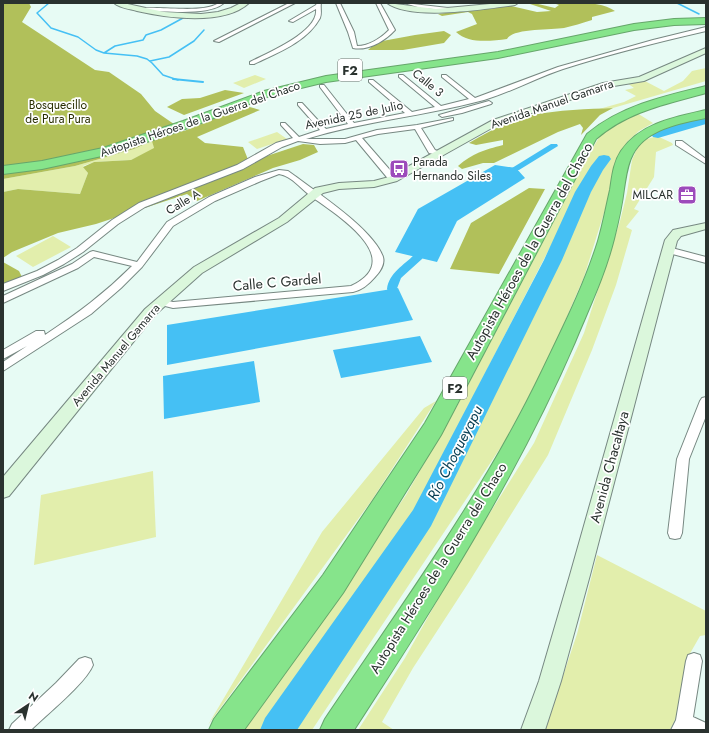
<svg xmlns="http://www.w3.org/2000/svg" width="709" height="733" font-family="Jost,sans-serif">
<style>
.green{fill:#e2eeac}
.forest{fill:#b1c05a}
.water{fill:#45c0f4}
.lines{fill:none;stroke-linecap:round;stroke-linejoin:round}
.stream-far1{stroke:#45c0f4;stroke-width:1.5}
.stream{stroke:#45c0f4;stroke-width:2}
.canal{fill:#45c0f4;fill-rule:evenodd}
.river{fill:#45c0f4;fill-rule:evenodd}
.street-casing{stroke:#778882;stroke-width:2}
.secondary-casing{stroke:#778882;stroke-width:2}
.highway-casing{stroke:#66a66b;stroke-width:2}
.street{fill:#fff;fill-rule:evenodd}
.secondary{fill:#dbf7dc;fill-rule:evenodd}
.highway{fill:#86e48b;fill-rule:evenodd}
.labels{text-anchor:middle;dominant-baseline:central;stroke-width:3.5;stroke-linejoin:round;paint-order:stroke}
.far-street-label{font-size:12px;fill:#2a322f;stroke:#fff}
.far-park-label{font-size:12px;fill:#2a2f03;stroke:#fff}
.far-poi-label{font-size:12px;fill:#2a322f;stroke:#fff;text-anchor:start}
.shield{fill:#fff;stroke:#6a706d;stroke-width:1}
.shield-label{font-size:13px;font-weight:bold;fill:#2a322f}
.street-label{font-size:14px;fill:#2a322f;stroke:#fff}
.water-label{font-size:15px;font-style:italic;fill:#0b4055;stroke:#fff}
</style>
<rect width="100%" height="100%" fill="#e7fbf4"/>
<path class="green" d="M706,68v13l-93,27 -14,1 25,-7 12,-6 -11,-6 9,-2 -7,-5 16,-3 21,11 19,-10 9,-10z
M255,75l11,4 -22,9 -11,-5z
M637,113l16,10 -14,8 -12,11 -11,18 -8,40 -24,77 -35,81 -44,83 -193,289h-19l139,-209 69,-140 95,-200 13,-23 -9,-2 -8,10 -178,345 -153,219h-17l162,-235 50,-87 133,-254 11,-18 11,-11z
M277,132l10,7 -30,10 -9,-7z
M657,136l15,7 1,2 -17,7 -2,25 -20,32 5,2 -13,16 6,3 -16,55 -24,65 -44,105 -79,127 -56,86 -31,54 12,8h-36l47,-72 52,-93 77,-122 50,-110 36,-112 7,-28 5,-33 6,-14 6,-6z
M153,141l1,8 -23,11 -37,2 -11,4 5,7 -8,21 -62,-5 -15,3v-13l72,-13 59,-17z
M53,236l18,11 -38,20 -17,-11z
M436,401l-64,99 -164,225 114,-193 102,-124z
M153,471l3,66 -122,28 7,-70z
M597,555l109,56v24l-6,1 -12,21 -10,57 -8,16h-125l32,-96z"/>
<path class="forest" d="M3,3h26l2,4 -9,15 73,48 14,2 32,22 14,17 29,20 62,-25 14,4 -63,27 8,6 38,4 6,15 54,-18 11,1 4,7 -18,8 -27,8 -76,33 -10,-7 -91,30 -38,9 -46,19 -9,6v-66l15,-3 62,5 8,-21 -5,-6 11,-5 37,-2 23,-12 -2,-7 -18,8 -59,17 -72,13z
M527,3h7l21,5 4,-3 -6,-2c18,0 47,-3 62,8l-23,6v3c-10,3 -19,6 -28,8 -13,2 -51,0 -57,11 -16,2 -39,5 -51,-7l21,-8 -5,-10 -4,-2 -26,4 -4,-2 69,-9 30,7 14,-1z
M444,31l7,4 -7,8 -41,7h-35l9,-8 38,-7z
M225,90l19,3 -60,22 -17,-8 15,-8 18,-1z
M613,108l-13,7 -19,20 2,-7 -3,-4 -22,8 -64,31h-11l-21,6 -4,-3c15,-13 26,-16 45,-21v-5l-27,5 -7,-2c20,-11 41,-24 64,-28 24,-5 56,-6 80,-7z
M529,188l16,1 -46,85 -49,-5 21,-46z
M3,262l16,9 3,6 -19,7z"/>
<path class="water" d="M495,165l21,3 9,10 -68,43 -20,41 -42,-10 23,-43z
M398,288l15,32 -246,45v-40z
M420,336l12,26 -91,16 -8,-28z
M254,361l6,41 -96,17 -1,-43z"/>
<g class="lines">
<path class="stream-far1" d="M49,3l-12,10 14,15 27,9 18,13 8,3 33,3 10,3 5,4 11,12 15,5
M677,3l22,11
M104,53l11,-7 28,-6 3,-5 15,-5 22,-12
M150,61l19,-4 25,-16 10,-11"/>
<path class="stream" d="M173,79l30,3"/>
<path class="canal" d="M551,144h6l1,2 -39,24h-6l-1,-2z
M418,254l4,1 1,2 -1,2 -21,19 -5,13h-8l-1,-2c2,-16 17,-24 27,-34z"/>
<path class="river" d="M706,116v8l-48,14 -5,-1 -2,-3 2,-3z
M604,155l5,1 2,3 -8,11 -12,22 -29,68 -131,266 -134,204h-37l5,-12 148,-208 131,-250 31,-68 16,-26 8,-10z"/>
<g class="street-casing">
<path id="street" d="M219,3h5c-16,14 -62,7 -83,8l-2,-1c5,-3 12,-2 18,-2 17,0 48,4 62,-5z
M289,3h6l-76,39 -5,-1z
M317,3h4c-1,5 1,10 -1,15 -13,24 -43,35 -66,46h-4v-2c17,-9 69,-30 66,-53l-23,13 -4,-1 27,-16z
M336,3h4l14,29 3,14c12,0 24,-8 32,-16l-13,-27h4l15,27c-10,11 -27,21 -42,18l-5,-16z
M404,3l53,6 2,1 -2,1 -36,-3z
M706,27v4c-48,11 -96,23 -143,38 -27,9 -52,23 -79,31 -59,16 -120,21 -178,39h39l32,-9 40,-5 36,-7v2l-32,8 14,22 7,3 -4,2 -9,-2 -14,-24 -37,5 -16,4 34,39v4h-6l-34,-41 -11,3 -25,1 -22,-3 -16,6 -39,22 -98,38 -27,17 -35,28 -19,12 -21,11 -40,16v-7l34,-13 21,-11 19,-12 35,-28 27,-17 98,-38 39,-22 17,-5 -12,-13v-2h4l14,14 21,-7 -22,-25v-2h4l24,26 22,-5 -28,-37v-2h4l30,38 51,-10 -36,-31v-2h4l39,32 23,-5 -36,-30v-2h4l38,31 28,-7 -27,-22v-2h4l29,23 83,-31 95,-27z
M489,101l3,2 -1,1 -29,9 -20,4 -3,-2z
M676,141h6l24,18v5l-30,-19z
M279,170l9,1 7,5c24,18 79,54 88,81 2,7 -3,15 -8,20 -6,7 -13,13 -22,15l-180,16 -16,-4 -2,-2 2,-2 3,-1 13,3 178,-16c57,-27 -14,-71 -39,-89 -10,-7 -20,-21 -33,-23l-18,7 -46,20 -42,25 -31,41 -21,21 -30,26 -88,57v-9l24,-16 -24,13v-9l33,-19h8l1,4c33,-22 59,-41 87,-69l-38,-9 -16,11 -75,35v-7l69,-32 18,-12 3,-1 44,11 30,-40 42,-25 46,-20z
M668,247l38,10v6l-41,-11 -1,-2 1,-2z
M706,397v19l-17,43 -7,74 -2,5 -5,1 -5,-1 -2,-5 9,-74 23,-58 2,-3z
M694,653l6,2 2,6 -9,56 13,6v7h-35l5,-10 10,-59 2,-6z
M85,657l6,2 2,6c-7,18 -47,50 -62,65h-22l3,-6 44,-41 23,-24z"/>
</g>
<g class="secondary-casing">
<path id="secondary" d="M114,3h9l41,9 37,2 17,-2 13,-4 10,-5h8c-25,23 -82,15 -112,8 -7,-2 -17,-3 -23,-8z
M387,3l49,6 65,-6h17l-3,2c-30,4 -104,16 -128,-2z
M706,48v5l-62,28 -36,6 -109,37 -102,57 -23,6 -35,2 -16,4 -36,29 -85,51 -47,42 -146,181 -6,2v-21l142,-168 49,-42 85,-49 36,-30 24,-5 35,-2 15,-4 104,-57 110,-37 36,-6z
M706,223v6l-25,7 -4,5 -87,334 -29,106 -16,49h-24l18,-49 31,-106 95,-335 8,-10z"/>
</g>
<g class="highway-casing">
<path id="highway" d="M706,18v6l-32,1 -40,5 -136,28 -172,24 -54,13 -81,32 -80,27 -69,15 -39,5v-8l39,-5 61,-13 80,-27 81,-30 62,-15 172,-24 136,-28 40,-5z
M706,86v7c-39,11 -78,18 -110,46l-155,296 -98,158 -99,137h-35l5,-11 109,-144 102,-152 162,-289c33,-28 77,-38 119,-48z
M706,110v8c-25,5 -60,11 -73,36 -6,11 -7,23 -9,35 -2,17 -6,34 -10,50 -9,36 -25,69 -39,103 -59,137 -140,263 -221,388h-34l5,-11c76,-113 158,-225 217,-348 20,-42 42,-85 56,-130 5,-17 8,-34 12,-51 2,-13 3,-27 11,-39 19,-28 54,-34 85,-41z"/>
</g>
<use href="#street" class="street"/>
<use href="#secondary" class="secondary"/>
<use href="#highway" class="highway"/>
</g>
<defs>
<g id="bus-square" transform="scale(1)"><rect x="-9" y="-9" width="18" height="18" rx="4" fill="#9c4bbb" stroke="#fff"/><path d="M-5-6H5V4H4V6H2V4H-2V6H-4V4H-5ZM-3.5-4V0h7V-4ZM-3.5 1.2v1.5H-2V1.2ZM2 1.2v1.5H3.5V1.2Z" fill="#fff"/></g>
<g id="office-square" transform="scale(1)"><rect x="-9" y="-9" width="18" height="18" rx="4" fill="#9c4bbb" stroke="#fff"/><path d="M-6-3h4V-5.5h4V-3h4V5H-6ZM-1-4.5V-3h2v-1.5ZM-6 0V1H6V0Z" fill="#fff"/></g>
</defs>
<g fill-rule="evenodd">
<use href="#bus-square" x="399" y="169"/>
<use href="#office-square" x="687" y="195"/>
</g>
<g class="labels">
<g class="far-street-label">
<text transform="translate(428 83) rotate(39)">Calle 3</text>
<text transform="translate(552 104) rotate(-19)">Avenida Manuel Gamarra</text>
<text transform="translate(354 115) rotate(-12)">Avenida 25 de Julio</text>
<text transform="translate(200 119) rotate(-19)">Autopista Héroes de la Guerra del Chaco</text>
<text transform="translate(183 202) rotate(-31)">Calle A</text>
<text transform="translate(116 355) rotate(-50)">Avenida Manuel Gamarra</text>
</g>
<g class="far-park-label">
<text x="58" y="105">Bosquecillo<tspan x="58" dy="14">de Pura Pura</tspan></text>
</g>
<g class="far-poi-label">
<text x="413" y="162">Parada<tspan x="413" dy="14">Hernando Siles</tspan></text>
<text x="673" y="195" text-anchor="end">MILCAR</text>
</g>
<g class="shield">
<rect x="338" y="59" width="24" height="22" rx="3"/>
<rect x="443" y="377" width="24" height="22" rx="3"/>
</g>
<g class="shield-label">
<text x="350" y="70">F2</text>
<text x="455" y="388">F2</text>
</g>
<g class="street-label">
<text transform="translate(529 251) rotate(-61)">Autopista Héroes de la Guerra del Chaco</text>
<text transform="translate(277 282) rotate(-5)">Calle C Gardel</text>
<text transform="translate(609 467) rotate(-75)">Avenida Chacaltaya</text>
<text transform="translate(438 568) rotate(-58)">Autopista Héroes de la Guerra del Chaco</text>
</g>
<g class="water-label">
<text transform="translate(455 453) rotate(-63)">Río Choqueyapu</text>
</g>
</g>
<rect width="709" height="733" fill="none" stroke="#2a322f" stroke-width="8"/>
<g transform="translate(28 705) rotate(35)" stroke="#ffffff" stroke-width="3" paint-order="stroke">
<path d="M0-3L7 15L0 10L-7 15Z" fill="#2a322f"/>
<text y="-6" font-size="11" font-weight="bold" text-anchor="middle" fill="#2a322f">N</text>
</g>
</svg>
